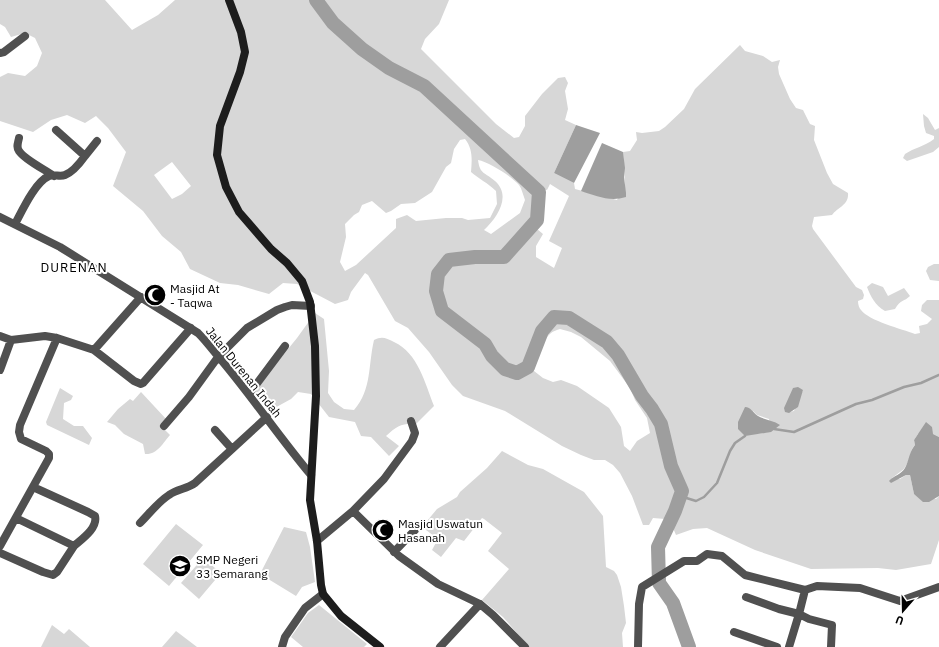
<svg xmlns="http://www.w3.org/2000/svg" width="939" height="647" font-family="'IBM Plex Sans',sans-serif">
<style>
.green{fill:#d7d7d7;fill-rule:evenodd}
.water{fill:#9e9e9e}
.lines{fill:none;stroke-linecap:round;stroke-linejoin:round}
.stream{stroke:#9e9e9e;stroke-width:2.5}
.river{stroke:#9e9e9e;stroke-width:14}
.minor{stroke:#505050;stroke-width:8}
.secondary{stroke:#1d1d1d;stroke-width:8}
.labels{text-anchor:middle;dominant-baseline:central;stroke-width:4;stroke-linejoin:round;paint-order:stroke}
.poi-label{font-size:12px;fill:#000;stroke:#fff;text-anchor:start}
.street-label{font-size:12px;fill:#000;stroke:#fff}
.neighbourhood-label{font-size:13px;letter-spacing:1px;fill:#000;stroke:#fff}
</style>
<rect width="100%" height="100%" fill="#fff"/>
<path class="green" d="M0,0h105l27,30 26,-15 17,-15h274l-10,24 -14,15 -4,10 75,75 18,14 5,-1 6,-11v-10l17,-22 16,-16 7,-1 3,6 -3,8 3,18 -3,11 11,5 -22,48 20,10 1,6 42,11 8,-15 -2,-33 7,-1 7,-11 -1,-8 6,1 17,-2 6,-4 19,-18 11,-20 45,-44 5,6 18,5 9,6 8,-2 -2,7 1,7 11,25 6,9 7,2 7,14 5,2 -1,14 13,33 6,11 15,9c1,12 -10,14 -16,22l-18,2 -2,9 1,3 43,58 6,3 2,5 -1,4 -5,2c0,3 1,7 3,9 8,11 41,19 54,24l5,-1 -1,-7 8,-2 5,-5 -11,-8 1,-6 5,-5h12v137l-6,-3h-15l-4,6 1,5c-6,7 -3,8 -6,14 -1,4 -3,6 -5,10l-12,9 8,1 6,-4h4l4,19 22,5 3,-3v44l-8,24 -35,6 -18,-2 -67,1 -56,-19 -48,-22 -14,1 -17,6 -3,-7 4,-8 -24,-2 -4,7h-6l-11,-29 -12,-23 -7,-8 -8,-5h-11l-13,-5 -19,-9 -57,-35 -42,-15 -11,-11 -23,-33 -21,-24 -13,-7 -27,-46 -3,-2 -14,19 -3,8 -13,4 -38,-20 -14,-1 -14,11 -31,-9 -18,-2 -30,-14 -9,-17 -19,-16 -19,-25 -30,-25 13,-34 -18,-24 -12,-12 -11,7 -18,-8 -16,5 -18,12 -33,-11v-44l8,-4 17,3 12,-10 5,-13 -7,-15 -10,-5 -14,4 -6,-10 -5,-3zM465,139c8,10 7,21 6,33 8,7 17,11 25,19l1,13 -7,14 -22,2 -6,-2h-16l-30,3 -9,-6 -11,4v9l-40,37 -11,6 -5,-9 6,-25 -1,-13 9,-9 5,-3 3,-7 10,-4 14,12 5,-2 10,-7 14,-1 17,-11 14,-25 5,-4 3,-14 6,-9zM478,160c11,2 33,16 41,25 3,4 4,10 6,15l-5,13 -29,21 -7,-4c13,-12 28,-34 11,-49 -10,-9 -15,-6 -17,-21zM172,162l19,24 -9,8 -10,5 -18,-24zM550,184l19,12 -20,45 13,7 -8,20 -18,-11v-11l7,-12 -6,-5 4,-10 2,-30 4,1zM560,329l11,3 10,5 29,24 20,27 5,12 12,18 3,15 -13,8 -7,10 -6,-5 -3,-19 -12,-19 -32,-22 -16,-6 -8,2 -10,-4 -9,-7c2,-13 6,-29 17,-38 2,-2 6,-3 9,-4zM793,389l10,1 -9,21 -5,1h-4zM753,411l4,4 12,4 2,13c-6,0 -11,2 -18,2z
M923,114l5,4 7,12 4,-2v19l-6,5 -26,9 -4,-3 2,-4c9,-6 20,-8 29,-15v-3l-8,-3 -2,-7z
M934,264h5v17l-9,-1 -4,-9 2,-4z
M872,283l11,4 5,9 16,-8 6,8c-6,6 -9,3 -15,13l-10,2c-10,-6 -14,-14 -18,-24z
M315,313l9,6 5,52 -1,22 6,9 10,7 10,1c18,-21 14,-45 20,-70 8,-4 12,-2 20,2 24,11 31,41 40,64l-18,18c-14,-1 -19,2 -30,12l13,10 -10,10 -18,-19 -10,-1 -6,-14 -26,-5 -18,-23 -13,-2 -7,7 -20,11 -17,-19 43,-53z
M60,388l13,8 -2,4 -7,3 -1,16 11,7h9l9,12 -3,7 -42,-20 -1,-3z
M141,392l26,28 -5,7 8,8c-7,8 -13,20 -25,19l-2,-10 -19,-10 -9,-9 -8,-3 11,-13 12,-10 3,2z
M502,451l26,14 15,4 41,23 19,24 3,51 8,4 3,4 4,12 3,19 2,17 -4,10 1,14h-94l-26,-30 -21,-17 27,-31 -21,-18 14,-18 -18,-14 -2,-1 -18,23 -8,-3 -15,19 -9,-7 6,-11 -16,-12 15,-18 20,-12 3,-5 27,-24z
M176,524l27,21 -34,41 -26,-22z
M284,527l22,5 4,15 5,35 -13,5 -6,9 -36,-22z
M203,558l18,15 -22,26 -18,-16z
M319,605l48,39 -3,3h-61l-12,-10 17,-24z
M52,625l12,9 5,-5 21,18h-49z
M176,631l21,16h-35z"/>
<path class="water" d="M576,125l24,8 -26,50 -20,-10z
M602,143l21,9 2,16 -1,9 2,16v4c-16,5 -30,-1 -45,-6z
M798,387l5,3 -5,17 -9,6 -4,-1 -1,-4 9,-20z
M745,407c6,0 8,6 13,9 7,4 15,4 22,9l-9,7 -26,4 -7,-7v-7z
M926,422l6,5 1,7 6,3v59l-10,6h-6l-9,-8 -4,-19h-4l-15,8 -2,-2c4,-5 13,-7 16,-13 4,-7 4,-16 10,-23l-1,-5z"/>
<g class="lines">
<path class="stream" d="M774,429l20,3 62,-28 16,-4 32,-13 17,-4 18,-8
M680,496l16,5 8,-4 13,-14 13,-32 5,-8 10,-7"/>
<path class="river" d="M316,0l17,23 29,26 27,19 35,18 115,106 -2,28 -33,37h-29l-26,3 -11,14 -2,17 6,20 43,33 7,12 13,13 12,4 11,-6 14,-36 12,-14 15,1 38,24 11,13 24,41 10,13 9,15 10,42 11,25 -7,20 -17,36 1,36 14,20 16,44"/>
<path class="minor" d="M0,53l4,-1 21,-16
M19,138c-1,5 -3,9 0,13 6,9 25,18 35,25
M85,156l12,-15
M0,217l60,30 138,86c9,9 16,19 24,28 31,37 58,77 89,114
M15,224c7,-13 20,-42 34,-48 5,-2 11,1 16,-1 8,-3 15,-12 20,-19l-29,-26
M0,336l11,4 34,-4 12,2 37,12 40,31 7,3 2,-1 48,-55
M94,350l47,-53
M0,370l11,-30
M249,394l36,-48
M164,426l25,-29 29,-40 29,-29 30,-18 8,-3 7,-2 19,1
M215,430l17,19
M353,511l31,-32 28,-38 3,-8 -4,-12
M16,518l58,28c8,-7 24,-18 21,-30l-7,-4 -55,-25
M140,523c9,-9 18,-21 29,-28 8,-6 18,-6 26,-12l72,-66
M317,541l36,-30 46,45 39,28 42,20 13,11 32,32
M0,546l49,-88v-4l-3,-3 -25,-12 -2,-7 1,-7 37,-87
M394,552l22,-23
M0,553l43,19 10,3 4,-3 17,-26
M746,597l33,12 20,5 10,5 23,6 -1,22
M734,632l43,15
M282,647l3,-10 20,-29 18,-14
M440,647l40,-43
M638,647l1,-43 3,-17 42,-26h13l10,-7 15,2 23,19 60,15 12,-4 43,2 40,13 39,-14
M789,647l10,-33 6,-24"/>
<path class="secondary" d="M229,0l12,32 4,20 -5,20 -20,54 -3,29 9,32 13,25 32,37 16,14 15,18 8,21 5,44 1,50 -6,104 7,41 4,44 2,9 18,22 39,31"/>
</g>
<defs>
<g id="mosque-disc" transform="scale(1.15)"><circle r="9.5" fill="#000" stroke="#fff"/><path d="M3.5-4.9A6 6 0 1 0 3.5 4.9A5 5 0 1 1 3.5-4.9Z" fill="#fff"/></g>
<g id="school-disc" transform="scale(1.15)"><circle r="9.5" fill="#000" stroke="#fff"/><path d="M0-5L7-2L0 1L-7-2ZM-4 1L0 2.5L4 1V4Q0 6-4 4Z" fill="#fff"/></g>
</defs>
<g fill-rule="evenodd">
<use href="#mosque-disc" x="155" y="295"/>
<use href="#mosque-disc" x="383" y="530"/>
<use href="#school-disc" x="180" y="566"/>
</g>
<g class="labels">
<g class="poi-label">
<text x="170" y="288">Masjid At<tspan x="170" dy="14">- Taqwa</tspan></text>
<text x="398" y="523">Masjid Uswatun<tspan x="398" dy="14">Hasanah</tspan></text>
<text x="196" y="559">SMP Negeri<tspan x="196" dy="14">33 Semarang</tspan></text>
</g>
<g class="street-label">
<text transform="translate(244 372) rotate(51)">Jalan Durenan Indah</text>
</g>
<g class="neighbourhood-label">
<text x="74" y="267">DURENAN</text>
</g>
</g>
<g transform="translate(903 611) rotate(200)" stroke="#ffffff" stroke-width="3" paint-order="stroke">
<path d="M0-3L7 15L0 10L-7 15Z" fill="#000000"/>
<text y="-6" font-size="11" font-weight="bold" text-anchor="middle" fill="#000000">U</text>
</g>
</svg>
